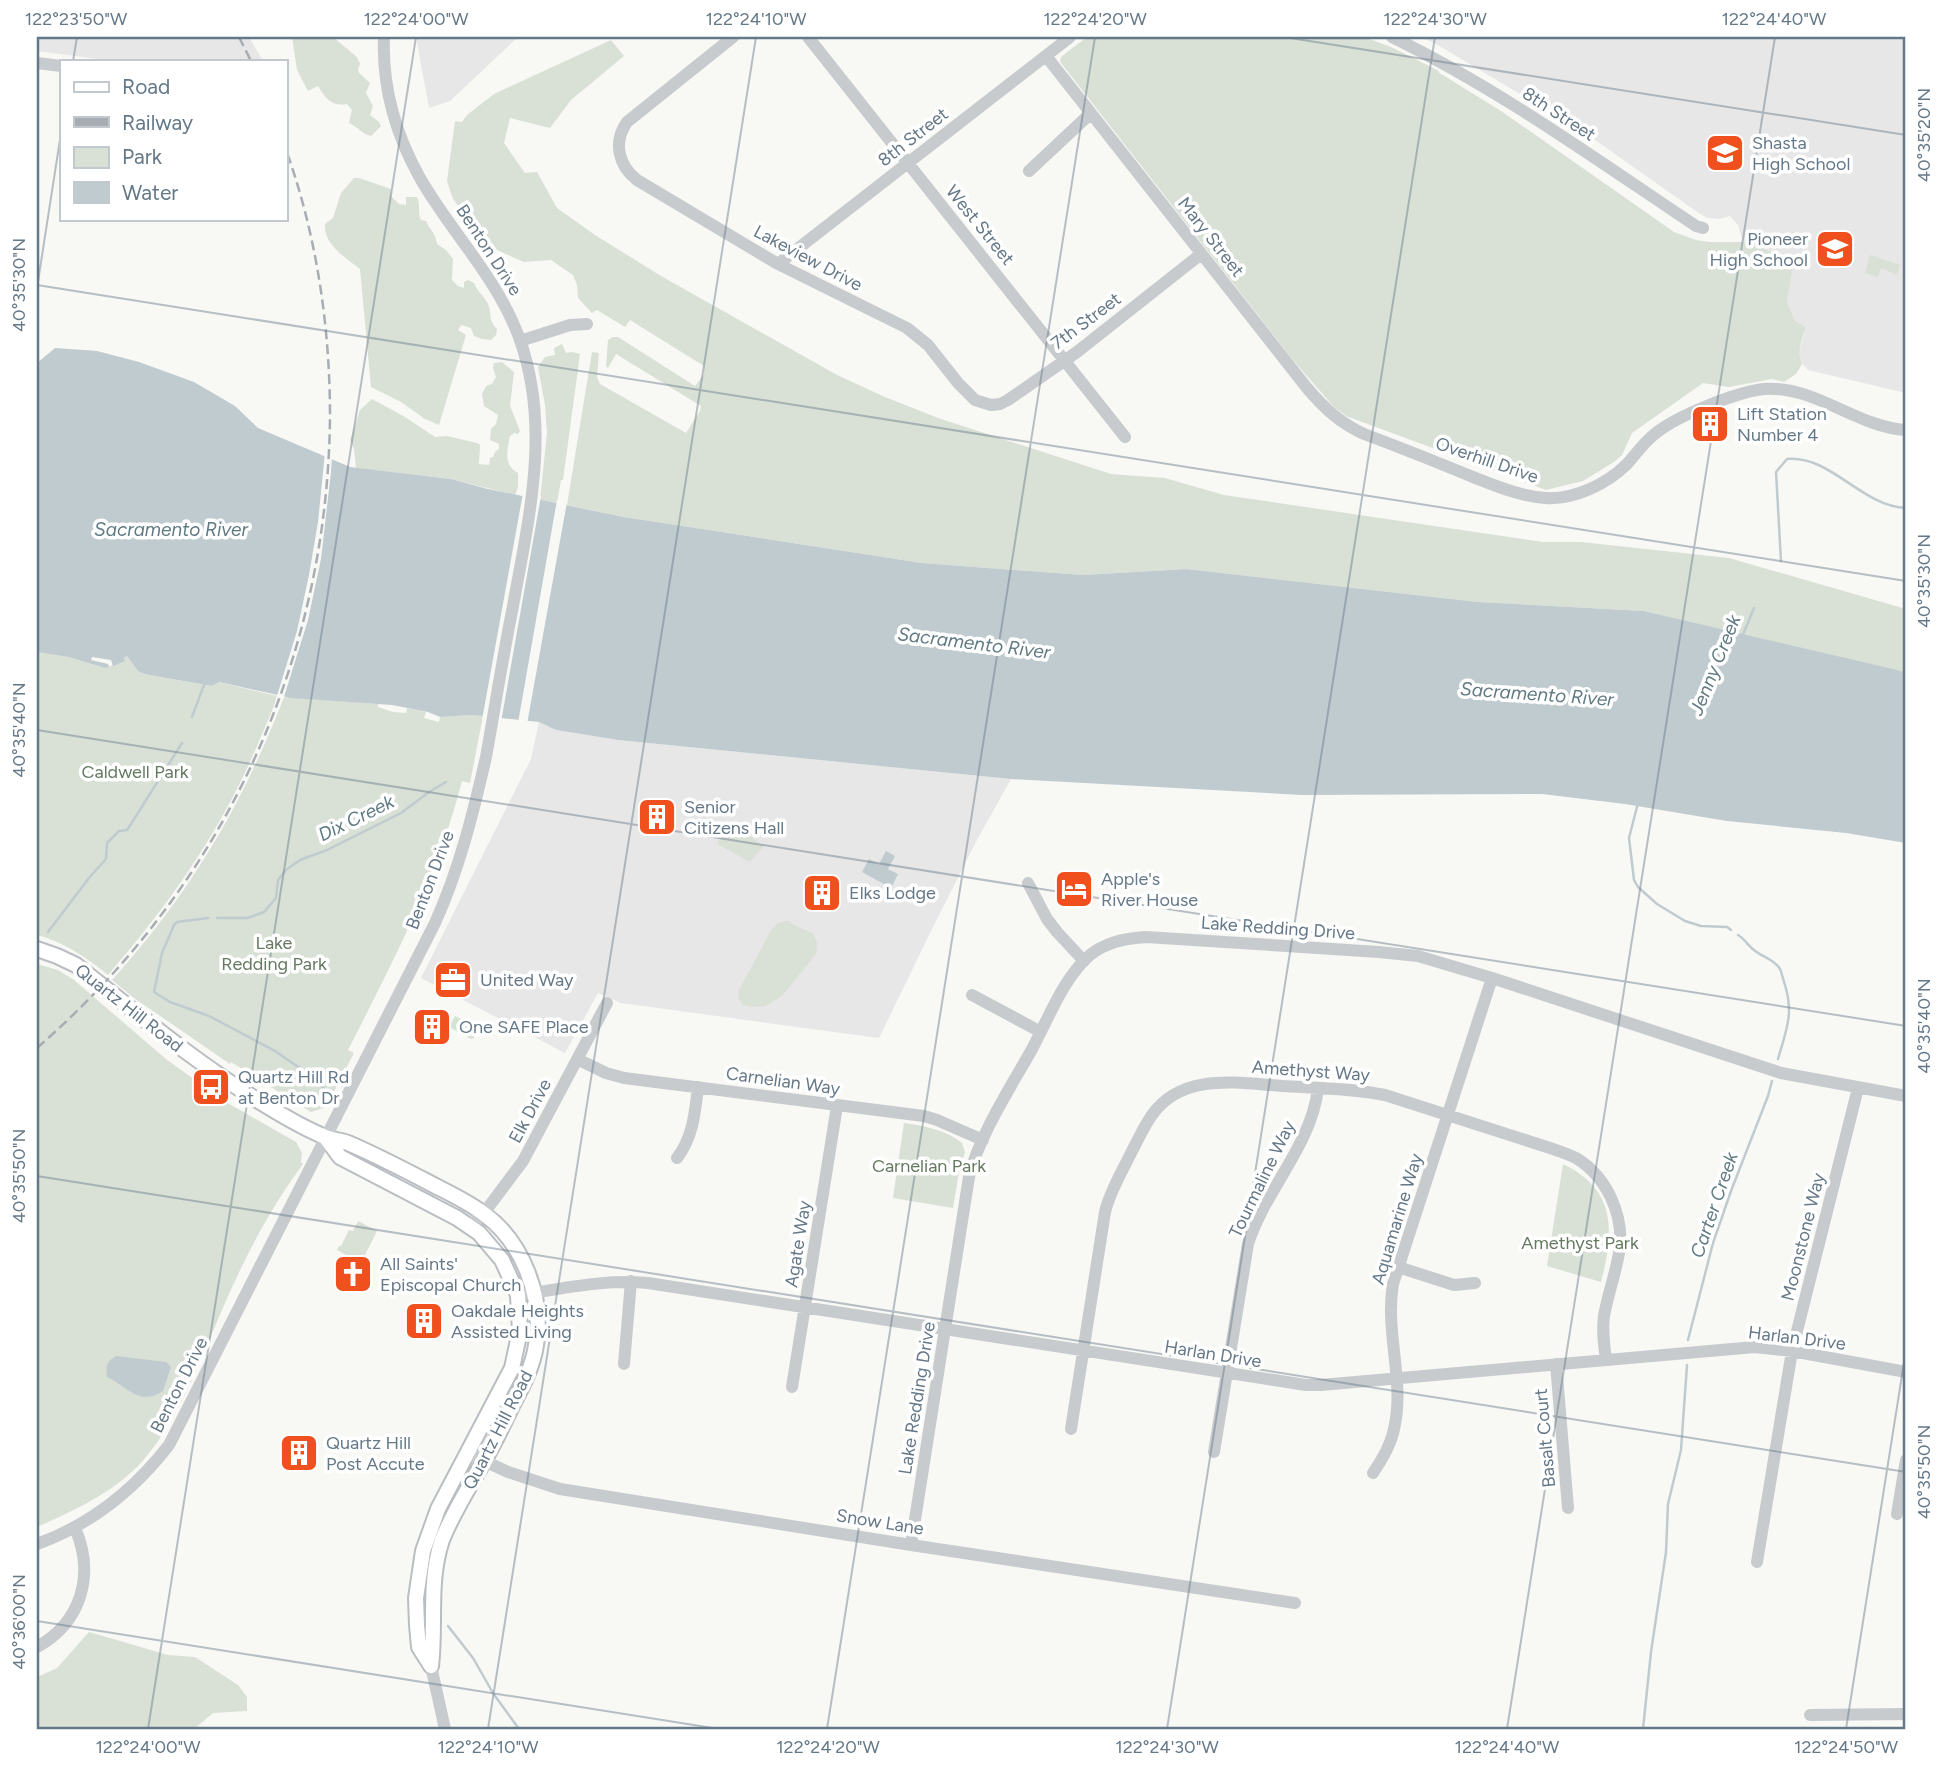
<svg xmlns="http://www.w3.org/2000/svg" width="1943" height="1766" font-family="Figtree,sans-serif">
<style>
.built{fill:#e6e7e6}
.green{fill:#d9e0d5}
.water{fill:#c0cbd0}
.pier{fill:#f8f8f5}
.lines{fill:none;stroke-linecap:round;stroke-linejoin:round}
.stream{stroke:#c0cbd0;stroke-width:2.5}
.major-casing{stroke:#babec2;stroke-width:18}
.minor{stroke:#c7cbce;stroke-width:12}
.major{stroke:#fff;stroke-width:14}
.rail{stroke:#a7adb3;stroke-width:2.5;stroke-dasharray:10 5;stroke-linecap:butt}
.ticks{fill:none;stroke:#657888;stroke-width:2;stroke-opacity:0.45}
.labels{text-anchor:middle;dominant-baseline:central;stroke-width:7;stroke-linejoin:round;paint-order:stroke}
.street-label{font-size:18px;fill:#657888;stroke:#fff}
.poi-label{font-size:18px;fill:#657888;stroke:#fff;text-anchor:start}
.park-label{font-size:18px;fill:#657960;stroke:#fff}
.water-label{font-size:19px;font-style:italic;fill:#607a83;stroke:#fff}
.neatline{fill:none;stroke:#657888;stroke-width:2.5}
.ticks-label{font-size:18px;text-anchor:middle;fill:#657888}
</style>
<rect width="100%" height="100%" fill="#f8f8f5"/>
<path class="built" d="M37,37h212l14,24h-149l-77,-10z
M416,37h102l-68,64 -21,7z
M1420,37h486v356l-98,-23 -8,-9 -1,-10 7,-24 -11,-6 -8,-19 7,-41 -51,-19 -5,-17 -8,-9 -11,3 -11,-1 -8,-4 -119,-84 -145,-86z
M539,722l17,8 62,10 393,39 -33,59 -45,89 -54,111 -258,-35 -23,-10 -33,60 -144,-75 110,-219z"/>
<path class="green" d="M292,37h41l24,20 3,7 -2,5 1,4 11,10 -4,10 7,13 -3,9 9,7 2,4 -10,10c-9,-2 -13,-9 -22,-13l3,-13 -5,-6c-15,3 -22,-6 -29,-18l-10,5 -11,-21z
M1087,37h277l27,10 48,24 -1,1 63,39 173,121 22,8 13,2h34l8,2 43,17 -7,41 8,19 11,6c-4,12 -10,25 -4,37l-6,10 -12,8 -12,-3 -43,8 -26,-4 -71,50 -10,22 -8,7 -31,19 -37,9 -200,-74 -12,-9 -41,-47 -232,-297 -1,-3 2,-4z
M611,40l13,16 -53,44 -21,28 -40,-10 -6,25 21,30 12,-1 20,36 38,27 66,41 176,99 48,22 53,21 173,56 54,4 59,17 319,47h38l148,16 177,51v64l-262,-62 -166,-9 -291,-33 -104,6 -161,-12 -298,-46 -57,-12 25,-153 7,1 -2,24 3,7 86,49 14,-22 1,-5 -85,-52 -8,14 -2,-2 2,-26 5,-3h5l77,49 9,-12v-8l-74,-46 -5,7 -28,-17 -5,3 -14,-15 -1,-13 -4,-10 -22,-15 -27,2 -36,-16 -35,-47 -6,-18 8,-60 7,1 5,-7 27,-21z
M354,178h5l32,11v7l8,8 7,1v-8h11c4,8 0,16 4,23l5,1c4,10 9,10 11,23l9,6 7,9 -1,21 6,6 6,2v-6l4,-2 6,3c3,8 9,12 13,19 6,11 0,17 10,27l-1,6 -5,5 -9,-1 -8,-3 -3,-8 -10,-3 -3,5 8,5 -27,90 -14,-6 -24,-17 -30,-15 -11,-118c-14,-11 -37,-25 -35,-45l8,-6 8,-25z
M1870,255l30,10 -3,10 -16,-7 -3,9 -13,-4z
M562,344l4,9 6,-1 8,2 -17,126h-2l-4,23 -17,-3 7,-67 -2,-28 -7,-38 7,-10 10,-2 -1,-7z
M502,362l12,10 -4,34 10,25 -2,3 -4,-1 -4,3c-3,15 -7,29 8,37v14l-3,8 -64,-16 -95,-11 -2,-19 -4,-9 10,-30 12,-11 33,18 30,20 12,-1 30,7 3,2 -1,19 10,1 1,-7 3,-1 2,-5 4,-3v-5l-9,-4 1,-11 5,-5 2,-9 -14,-9 -2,-12 4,-8 6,-2 4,-7 -3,-9 1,-5z
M37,652l31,5 37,11 20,-8 -1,-2 3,-2 11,15 6,3 66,12 8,-4 59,14c-5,17 -13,33 -20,50 -36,85 -89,160 -149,229 -21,-17 -44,-33 -71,-40z
M284,697l94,7v3l15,5 13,1 1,-5 19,4 -2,6 15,4 1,-5 33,-2 10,1 -13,67 -8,-2c-25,97 -69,181 -114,269l6,3 -28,54 -15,5 -80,-50 -1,2 -96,-66 -22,-18c77,-85 131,-176 172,-283z
M734,825l30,21 -14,16 -33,-18 6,-10 2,1z
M784,921h7l-1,2 19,9 4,1 4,10 -1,11 -34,42 -17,10 -11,1 -11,-2 -5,-8 1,-7 32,-60 7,-7z
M37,964l21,6 16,10 92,79 58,42 72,41 6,11 -1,9 2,2c-32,43 -57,91 -78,139 -23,53 -48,123 -88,164 -27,27 -66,45 -100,60z
M455,1016l17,8 5,9 -3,5 -3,1 -22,-12z
M904,1123c21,3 42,7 58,20l3,9 -6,20 -6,36 -60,-10z
M1563,1164c54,26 51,68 38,118l-54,-16z
M358,1221l19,10 -16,32 -24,-13 2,-4h2l8,-16 4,1z
M89,1632l79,23 27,2 43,28 9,12v14l-34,2 -19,16h-157v-52l20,-9z"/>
<path class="water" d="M55,348l42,3 42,11 55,20 41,24 23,22 92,39 101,12 37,10 136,28 298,46 161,12 104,-6 291,33 166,9 253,59 9,3v170l-60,-10 -119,-12 -102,-17 -83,-10 -240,1 -291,-16 -393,-39 -62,-10 -17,-8 -66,-7 -33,2 -12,-5 -36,-7 -101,-7 -72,-16 -8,4 -67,-12 -6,-3 -11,-15 -3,2 1,3 -12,5 -2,-6 -19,-3 -1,3 17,4 1,3 -4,1 -37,-11 -31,-5v-289z
M886,851l9,5 -7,13 10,5 -7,14 -29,-16 7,-13 10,5z
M116,1356l50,6 5,5 -8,24c-24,16 -36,-5 -56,-14 -1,-11 -1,-15 9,-21z"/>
<path class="pier" d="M325,452l7,3 -1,17 -10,87 -13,61 -25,80 -7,-1 21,-68 12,-56 9,-53z
M523,493l18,3 -40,226 -19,-2z
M557,500l10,2 -40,222 -9,-1z"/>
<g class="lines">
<path class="stream" d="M1781,561l-5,-89 11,-13c44,-4 74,47 119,49
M1742,637l12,-29
M192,717l12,-32
M1638,803l-9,35 5,42 4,7 19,17 28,17 16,5 26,1 4,3
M208,918l-31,4 -3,3 -12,28 -8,39 16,10 39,14 66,35 32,22 24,22
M217,918h31l16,-6 12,-14 2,-18 8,-10 14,-10 27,-10 74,-37 28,-21 17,-10
M48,932l41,-54 17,-19 1,-16 12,-12 8,-1 4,-6 51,-81
M1738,935c7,4 10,11 16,15 8,7 20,9 26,19 2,4 3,11 5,16 9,29 1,46 -7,74
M1688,1340l25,-97 18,-52 37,-95 4,-15
M448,1626l25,32 20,35 26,36
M1643,1729l8,-77 15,-100 2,-48 13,-54 6,-85"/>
<g class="major-casing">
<path id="major" d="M37,949l20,7 19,9c62,49 122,100 191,141 18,11 37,22 56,30 8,4 17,4 25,7 26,11 51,24 76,37 20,11 42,20 60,34 39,28 60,84 52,131 -3,21 -13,40 -23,59 -9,19 -18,38 -29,57 -14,25 -31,51 -42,79 -14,41 -6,84 -11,126
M326,1138l14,19 117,61 22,15 23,27 16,35 2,36 -8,37 -74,141 -15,42 -7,47 1,27 2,22 12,19"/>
</g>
<path class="minor" d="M733,37l-106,85c-14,20 -9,43 10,58l141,84 129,64 21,17 30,38 17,17 16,5 9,-1 8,-4 69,-48 124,-98
M808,37l317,400
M1392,37c107,52 205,123 304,189l7,2
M1046,56l261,332c17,20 33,35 57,46 35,13 70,27 104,41 25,10 51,21 77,23 29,2 62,-14 82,-34 10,-11 17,-22 29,-31 21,-17 80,-41 108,-44 51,-4 92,38 142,41
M37,63l24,3
M1029,171l62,-58
M778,264l292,-227
M520,341l50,-16 17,-1
M1028,883l19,36 10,13 27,29
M972,995l69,37
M577,1059l29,14 18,5 300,38 13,4 46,20
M677,1158c16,-21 18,-45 21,-71
M471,1226l19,-21 33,-44 84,-158
M1398,1267l56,18 21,-2
M525,1294c42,-6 81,-15 123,-11l658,102h15l434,-38 37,4 114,21
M624,1364l7,-83
M1556,1364l12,144
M792,1387l45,-281
M1071,1429l34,-217c5,-21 17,-40 26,-59 7,-13 13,-27 21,-38 30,-43 86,-32 130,-29 34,2 69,2 103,9l165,53c9,3 18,6 26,10 30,18 47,55 44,89 -3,23 -12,46 -16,69 -2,15 0,29 2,44
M1214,1452l34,-208c17,-54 64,-99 70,-156
M467,1453l41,19 52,17 351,56 384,58
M1373,1473c10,-15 19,-30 22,-49 9,-44 -10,-94 -2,-140l99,-306
M1897,1514l9,-54
M37,1544c53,-19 97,-54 132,-99l266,-522c24,-53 38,-109 51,-166 9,-50 17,-101 27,-151 16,-89 38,-178 7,-266 -22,-62 -68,-106 -100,-162 -24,-43 -38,-91 -36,-141
M911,1545l58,-368c10,-41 41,-89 62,-126 17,-31 32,-73 59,-96 16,-13 36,-17 56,-18l233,15 39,4 74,22 289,95 125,23
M1757,1562l35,-211 66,-263
M37,1647c45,-25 58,-73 38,-119
M431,1666l14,63
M1810,1715l96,-1"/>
<use href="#major" class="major"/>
<path class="rail" d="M239,37l12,24
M37,1048c185,-161 291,-386 293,-632 0,-91 -14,-184 -45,-269"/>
</g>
<path class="ticks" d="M1284,37l622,98M73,61l4,-24M37,285l1869,296M37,288l24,-155M37,730l1869,296M37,1176l1869,296M37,1621l682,108M148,1729l268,-1692M488,1729l268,-1692M827,1729l268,-1692M1167,1729l268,-1692M1507,1729l268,-1692M1846,1729l60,-379"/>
<defs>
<g id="school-square" transform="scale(2.0125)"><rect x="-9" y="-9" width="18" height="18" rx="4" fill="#ef501d" stroke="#fff"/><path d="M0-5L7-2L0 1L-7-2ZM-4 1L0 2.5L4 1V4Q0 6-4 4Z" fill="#fff"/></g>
<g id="building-square" transform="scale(2.0125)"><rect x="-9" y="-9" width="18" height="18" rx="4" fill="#ef501d" stroke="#fff"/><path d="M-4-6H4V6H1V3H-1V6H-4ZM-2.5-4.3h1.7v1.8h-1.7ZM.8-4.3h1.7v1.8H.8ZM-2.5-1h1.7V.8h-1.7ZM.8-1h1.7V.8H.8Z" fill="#fff"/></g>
<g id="hotel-square" transform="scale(2.0125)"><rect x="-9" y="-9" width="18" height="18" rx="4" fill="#ef501d" stroke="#fff"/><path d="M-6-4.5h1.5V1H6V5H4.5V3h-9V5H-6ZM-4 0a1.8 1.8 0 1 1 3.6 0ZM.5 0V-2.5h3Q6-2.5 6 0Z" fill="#fff"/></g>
<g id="office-square" transform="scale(2.0125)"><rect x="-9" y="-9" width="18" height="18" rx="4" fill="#ef501d" stroke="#fff"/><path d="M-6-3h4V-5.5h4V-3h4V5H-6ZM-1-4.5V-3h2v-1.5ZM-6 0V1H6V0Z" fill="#fff"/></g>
<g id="bus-square" transform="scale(2.0125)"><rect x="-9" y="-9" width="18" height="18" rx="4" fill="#ef501d" stroke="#fff"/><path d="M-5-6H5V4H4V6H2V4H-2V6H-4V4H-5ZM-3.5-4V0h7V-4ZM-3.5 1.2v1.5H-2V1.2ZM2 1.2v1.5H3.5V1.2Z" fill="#fff"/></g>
<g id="church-square" transform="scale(2.0125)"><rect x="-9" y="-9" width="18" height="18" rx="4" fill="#ef501d" stroke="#fff"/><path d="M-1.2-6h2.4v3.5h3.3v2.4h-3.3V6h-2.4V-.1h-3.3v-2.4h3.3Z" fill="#fff"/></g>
</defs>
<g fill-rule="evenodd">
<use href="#school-square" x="1725" y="153"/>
<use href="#school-square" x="1835" y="249"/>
<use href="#building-square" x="1710" y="424"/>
<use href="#building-square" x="657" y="817"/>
<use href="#hotel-square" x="1074" y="889"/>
<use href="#building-square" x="822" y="893"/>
<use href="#office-square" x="453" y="980"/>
<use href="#building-square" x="432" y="1027"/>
<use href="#bus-square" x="211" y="1087"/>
<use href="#church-square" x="353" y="1274"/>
<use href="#building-square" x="424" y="1321"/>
<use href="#building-square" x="299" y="1453"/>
</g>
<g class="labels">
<g class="street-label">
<text transform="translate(1559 114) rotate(33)">8th Street</text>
<text transform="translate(913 137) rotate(-38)">8th Street</text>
<text transform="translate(980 225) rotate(51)">West Street</text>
<text transform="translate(1211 237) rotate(52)">Mary Street</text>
<text transform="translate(489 250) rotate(57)">Benton Drive</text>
<text transform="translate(808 258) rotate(28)">Lakeview Drive</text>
<text transform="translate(1086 321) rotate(-37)">7th Street</text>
<text transform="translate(1487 460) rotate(19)">Overhill Drive</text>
<text transform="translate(430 880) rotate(-69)">Benton Drive</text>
<text transform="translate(1278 928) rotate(4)">Lake Redding Drive</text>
<text transform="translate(129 1008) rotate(38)">Quartz Hill Road</text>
<text transform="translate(1311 1071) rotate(4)">Amethyst Way</text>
<text transform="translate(783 1081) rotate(8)">Carnelian Way</text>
<text transform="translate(530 1111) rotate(-62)">Elk Drive</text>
<text transform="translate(1262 1179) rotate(-64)">Tourmaline Way</text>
<text transform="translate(1397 1219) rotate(-73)">Aquamarine Way</text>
<text transform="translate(1803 1237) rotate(-76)">Moonstone Way</text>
<text transform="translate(798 1244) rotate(-81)">Agate Way</text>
<text transform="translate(1797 1338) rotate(7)">Harlan Drive</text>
<text transform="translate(1213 1354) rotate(9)">Harlan Drive</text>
<text transform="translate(179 1385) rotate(-63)">Benton Drive</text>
<text transform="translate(917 1398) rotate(-81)">Lake Redding Drive</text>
<text transform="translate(498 1430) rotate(-63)">Quartz Hill Road</text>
<text transform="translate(1545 1438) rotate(-95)">Basalt Court</text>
<text transform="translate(880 1522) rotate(9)">Snow Lane</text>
</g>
<g class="poi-label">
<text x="1752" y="143">Shasta<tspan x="1752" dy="21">High School</tspan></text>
<text x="1808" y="239" text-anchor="end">Pioneer<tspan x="1808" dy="21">High School</tspan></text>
<text x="1737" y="414">Lift Station<tspan x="1737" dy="21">Number 4</tspan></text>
<text x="684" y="807">Senior<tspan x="684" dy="21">Citizens Hall</tspan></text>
<text x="1101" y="879">Apple's<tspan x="1101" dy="21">River House</tspan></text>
<text x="849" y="893">Elks Lodge</text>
<text x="480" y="980">United Way</text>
<text x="459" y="1027">One SAFE Place</text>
<text x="238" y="1077">Quartz Hill Rd<tspan x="238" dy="21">at Benton Dr</tspan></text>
<text x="380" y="1264">All Saints'<tspan x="380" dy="21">Episcopal Church</tspan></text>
<text x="451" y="1311">Oakdale Heights<tspan x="451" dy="21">Assisted Living</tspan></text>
<text x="326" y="1443">Quartz Hill<tspan x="326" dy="21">Post Accute</tspan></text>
</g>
<g class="park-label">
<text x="135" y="772">Caldwell Park</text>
<text x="274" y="943">Lake<tspan x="274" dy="21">Redding Park</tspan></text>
<text x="929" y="1166">Carnelian Park</text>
<text x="1580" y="1243">Amethyst Park</text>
</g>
<g class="water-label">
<text x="171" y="529">Sacramento River</text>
<text transform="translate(974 643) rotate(7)">Sacramento River</text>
<text transform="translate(1715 665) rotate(-68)">Jenny Creek</text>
<text transform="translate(1537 694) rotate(4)">Sacramento River</text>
<text transform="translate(356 818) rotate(-26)">Dix Creek</text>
<text transform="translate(1714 1205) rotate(-71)">Carter Creek</text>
</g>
</g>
<rect width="1943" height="1766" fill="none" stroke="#ffffff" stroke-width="77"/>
<rect x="60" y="60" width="228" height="161" fill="#ffffff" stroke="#c1c9cf" stroke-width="2"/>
<rect x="74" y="82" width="35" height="10" fill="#ffffff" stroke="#c1c9cf" stroke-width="2"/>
<text x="122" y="94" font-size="21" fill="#657888">Road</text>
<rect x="74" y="117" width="35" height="10" fill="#a7adb3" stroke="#c1c9cf" stroke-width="2"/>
<text x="122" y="130" font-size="21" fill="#657888">Railway</text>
<rect x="74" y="147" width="35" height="21" fill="#d9e0d5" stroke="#c1c9cf" stroke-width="2"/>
<text x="122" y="164" font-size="21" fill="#657888">Park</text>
<rect x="74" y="182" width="35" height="21" fill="#c0cbd0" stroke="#c1c9cf" stroke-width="2"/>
<text x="122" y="200" font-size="21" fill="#657888">Water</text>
<rect x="38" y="38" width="1866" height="1690" class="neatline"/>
<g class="ticks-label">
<text x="76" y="25">122°23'50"W</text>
<text x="416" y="25">122°24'00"W</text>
<text x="756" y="25">122°24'10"W</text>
<text x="1095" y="25">122°24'20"W</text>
<text x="1435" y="25">122°24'30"W</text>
<text x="1774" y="25">122°24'40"W</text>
<text transform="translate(1924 135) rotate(-90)" y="6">40°35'20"N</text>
<text transform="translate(19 285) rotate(-90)" y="6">40°35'30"N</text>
<text transform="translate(1924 581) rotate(-90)" y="6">40°35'30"N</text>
<text transform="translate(19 730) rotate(-90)" y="6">40°35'40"N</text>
<text transform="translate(1924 1026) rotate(-90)" y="6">40°35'40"N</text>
<text transform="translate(19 1176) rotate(-90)" y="6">40°35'50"N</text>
<text transform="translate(1924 1472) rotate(-90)" y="6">40°35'50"N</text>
<text transform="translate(19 1622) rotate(-90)" y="6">40°36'00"N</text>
<text x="148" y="1753">122°24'00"W</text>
<text x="488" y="1753">122°24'10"W</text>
<text x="828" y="1753">122°24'20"W</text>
<text x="1167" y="1753">122°24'30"W</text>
<text x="1507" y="1753">122°24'40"W</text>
<text x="1846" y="1753">122°24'50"W</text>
</g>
</svg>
